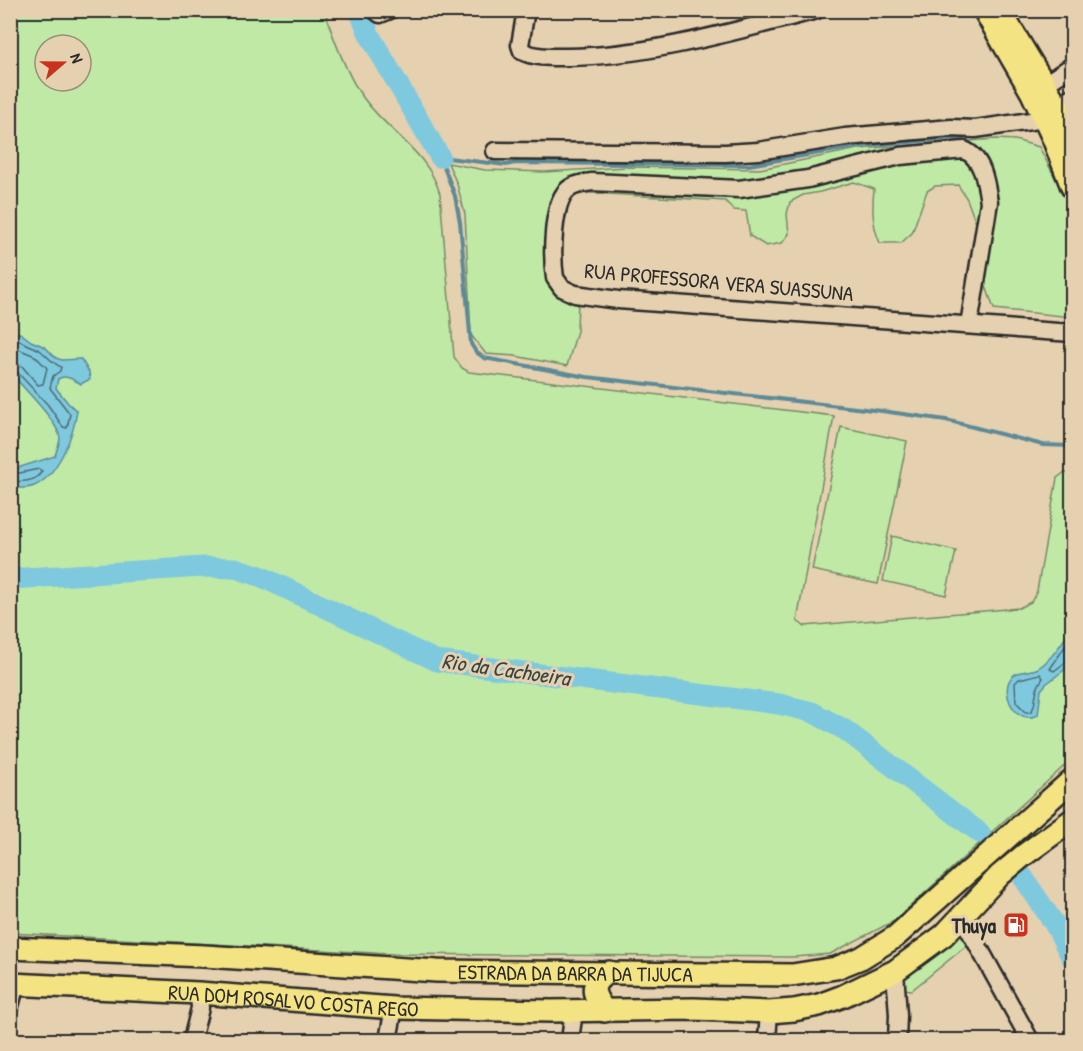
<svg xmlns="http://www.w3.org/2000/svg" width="1083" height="1051" font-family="'Patrick Hand',sans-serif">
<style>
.green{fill:#bfe9a5;stroke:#758a68;stroke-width:1.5;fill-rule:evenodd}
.water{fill:#7fc9df;stroke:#5d8a97;stroke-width:1.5}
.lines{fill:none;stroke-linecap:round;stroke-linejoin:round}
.shore{stroke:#4d6a73;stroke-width:1.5}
.stream{stroke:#5d8a97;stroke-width:4}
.river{stroke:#7fc9df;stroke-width:21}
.minor-casing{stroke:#2b2b2b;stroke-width:21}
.major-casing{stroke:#2b2b2b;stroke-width:26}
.minor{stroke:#e5d1af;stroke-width:16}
.major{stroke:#f4e382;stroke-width:21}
.labels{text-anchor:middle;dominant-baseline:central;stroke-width:6;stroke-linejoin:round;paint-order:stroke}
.street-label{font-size:21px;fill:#2b2b2b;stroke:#e5d1af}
.poi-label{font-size:21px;font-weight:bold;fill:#2b2b2b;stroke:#e5d1af;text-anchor:end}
.water-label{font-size:22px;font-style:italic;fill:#384346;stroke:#e5d1af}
</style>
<rect width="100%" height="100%" fill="#e5d1af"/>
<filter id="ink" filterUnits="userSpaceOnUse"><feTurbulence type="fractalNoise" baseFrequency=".0167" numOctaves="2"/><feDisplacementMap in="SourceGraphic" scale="12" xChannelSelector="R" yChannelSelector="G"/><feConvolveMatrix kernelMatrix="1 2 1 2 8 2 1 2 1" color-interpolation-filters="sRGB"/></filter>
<g filter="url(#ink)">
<path class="green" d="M11,11h314c6,22 23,66 37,85 24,35 66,55 78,98l14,163 8,11 7,4 365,44 -37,205 7,5 215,-18 12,-6 6,-11 20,-113 7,-5 8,1v285l-178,162 -64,33 -36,3 -400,-3 -383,-21zM45,45h36v36h-36z
M996,139l19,1 24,7 25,48 8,21v101l-78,-8 -16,-46 -1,-37 -10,-27 -9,-14 -23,1 -8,5 -15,42 -11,10h-21c-8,-18 -8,-35 -6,-54l-20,-7 -34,10 -17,3 -13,7 -3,12 2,20 -7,9 -16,3 -16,-10 -4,-25 -12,-1 -9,-9 -167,-10 -9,10 -3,25 2,35 30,39 -1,31 -10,35 -52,-10 -29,-2 -15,-19 -6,-121 -8,-30 -9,-21 37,7 59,2 84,-5 132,2 98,-20z
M841,427l66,14 -29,143 -66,-14z
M892,536l64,15 -10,44 -63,-14z
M958,928l8,18 -54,44 -9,-1 -3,-17z"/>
<path class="water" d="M16,333h4l11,8 14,6 11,11 6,2 19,-1 8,13 1,7 -9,5c-7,-4 -15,-10 -23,-5l-2,9 12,15 9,8c-3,23 -20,66 -43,75 -7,3 -16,2 -23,2v-18l44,-14c1,-5 5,-13 5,-18 -2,-17 -38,-51 -49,-65v-37z
M1072,607v57l-26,20 -5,6 -3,25c-23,11 -38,-23 -27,-37 5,-8 17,-6 25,-9 12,-5 32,-32 35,-44 1,-6 0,-12 1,-18z"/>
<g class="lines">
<path class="shore" d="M10,340l8,-1c7,6 16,7 23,12 7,6 11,12 20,16l-1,4 -7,5 -3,12 20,26 -3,14 -4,-1 -15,-22 -31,-33 -7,-2
M10,348h6l19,8 12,12 -4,16 -5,1 -16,-19 -12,-4
M10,475l29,-6 3,2c-7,12 -19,10 -32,11
M1072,636l-22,33 4,2 13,-10 5,-1
M1040,674l3,4c-11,14 -5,25 -12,34h-5l-10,-10 -1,-19 4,-4z"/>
<path class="stream" d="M968,137l-107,9 -112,19 -234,-2 -9,2 -66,-8 15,39 5,26 11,122 5,8 8,6 103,19 295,34 64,9 97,25 29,1"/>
<path class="river" d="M359,10l10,24 71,123
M10,579l193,-12 32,1 25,8 177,85 342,43 33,8 33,18 135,103
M1019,871l36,54 17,33"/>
<g class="minor-casing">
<path id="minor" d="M375,10l5,4 10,-4
M526,10l-6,35 2,6c13,7 30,6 45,6 84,-1 168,-26 250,-47
M1035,91l37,-25
M1058,107l14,-10
M495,151l230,2 33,-2 87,-14 106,-9 24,1 70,-10
M969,325l20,-123c-3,-19 -6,-44 -25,-52l-64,6 -92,23 -69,10 -147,-7c-7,1 -16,2 -22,6 -19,12 -18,70 -15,90l7,10 13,6 43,6 454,33
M962,917l68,123
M895,971l3,44 -1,25
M10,1006l6,-22
M192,1040l8,-32 -1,-15
M388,1040l6,-32
M570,1040l4,-29
M767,1040l2,-28"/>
</g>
<g class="major-casing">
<g id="major">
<path d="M984,10l48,83 21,45 19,49"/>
<path d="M1002,14l56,93 14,34"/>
<path id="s1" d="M10,948l194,8 233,15 355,4 44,-7 25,-10 34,-21 177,-157"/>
<path id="s2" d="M10,984l189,9 195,15 157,3 143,-2 75,3 25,-2 25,-5 24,-9 52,-25 49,-36 56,-60 24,-20 48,-35"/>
<path d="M605,1011c-13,-17 -17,-27 4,-39"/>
</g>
</g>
<use href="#minor" class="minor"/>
<use href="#major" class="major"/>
</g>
</g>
<defs>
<g id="fuel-square" transform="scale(1.35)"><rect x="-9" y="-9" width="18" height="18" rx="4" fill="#c8321e" stroke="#e5d1af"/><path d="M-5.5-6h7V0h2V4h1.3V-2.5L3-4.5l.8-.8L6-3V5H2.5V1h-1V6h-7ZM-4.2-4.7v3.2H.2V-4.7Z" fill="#fff"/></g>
</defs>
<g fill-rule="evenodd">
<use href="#fuel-square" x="1016" y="925"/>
</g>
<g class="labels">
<g class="street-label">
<text transform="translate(719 282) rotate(5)">RUA PROFESSORA VERA SUASSUNA</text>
<text stroke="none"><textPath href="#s1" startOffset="566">ESTRADA DA BARRA DA TIJUCA</textPath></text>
<text stroke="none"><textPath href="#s2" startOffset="284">RUA DOM ROSALVO COSTA REGO</textPath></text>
</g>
<g class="poi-label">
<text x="996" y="925">Thuya</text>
</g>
<g class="water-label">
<text transform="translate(506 669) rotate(8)">Rio da Cachoeira</text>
</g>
</g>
<rect width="1083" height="1051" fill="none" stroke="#e5d1af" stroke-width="36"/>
<rect x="18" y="18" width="1047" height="1015" fill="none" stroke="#2b2b2b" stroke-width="2" filter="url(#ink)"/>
<g transform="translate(63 63) rotate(70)"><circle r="28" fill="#e5d1af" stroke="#9b8f7a" stroke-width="1.5"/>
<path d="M0-4.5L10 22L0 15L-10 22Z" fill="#c8321e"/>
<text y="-9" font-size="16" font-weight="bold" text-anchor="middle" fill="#2b2b2b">N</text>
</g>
</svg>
